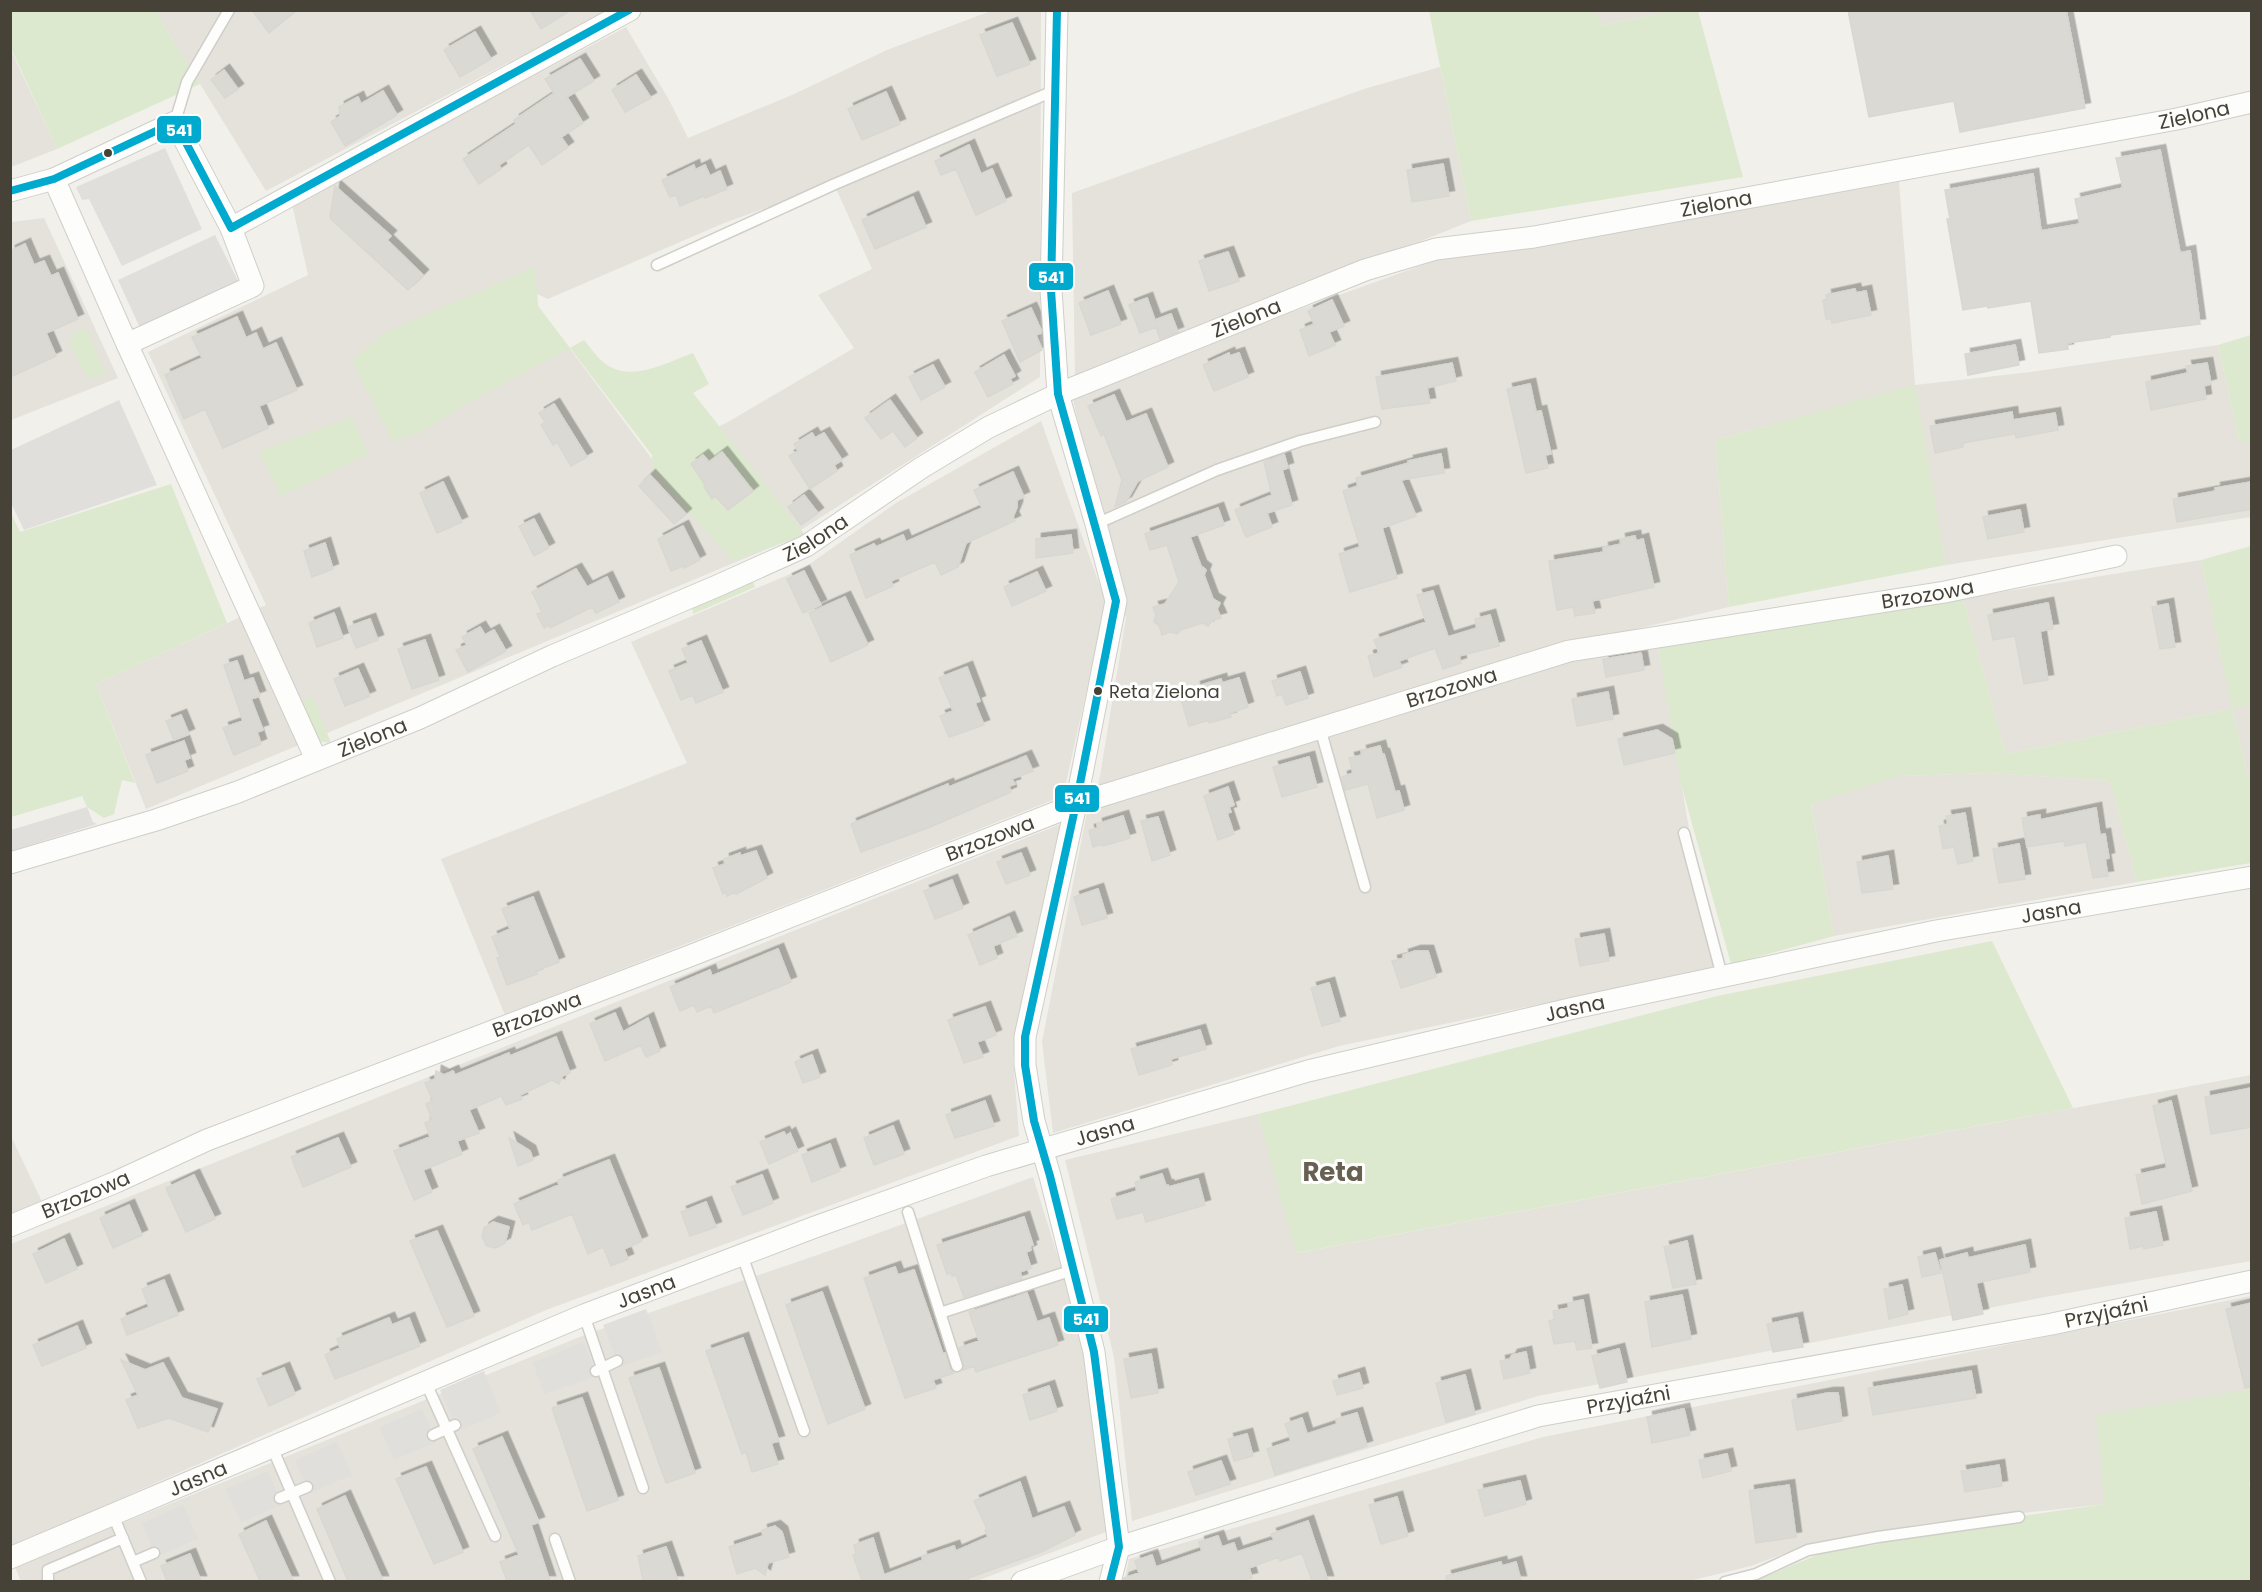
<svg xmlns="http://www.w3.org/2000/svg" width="2262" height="1592" font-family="Poppins,sans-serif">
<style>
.residential{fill:#e4e2da;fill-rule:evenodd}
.green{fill:#dce9ce}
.parking{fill:#e0dfdb}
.building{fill:#dad9d4;stroke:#d9d7d1;stroke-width:1.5;filter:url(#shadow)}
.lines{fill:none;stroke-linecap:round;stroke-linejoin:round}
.lane-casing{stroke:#cfcec9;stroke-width:13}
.street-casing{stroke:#cfcec9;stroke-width:23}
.lane{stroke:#fdfdfc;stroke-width:10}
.street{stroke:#fdfdfc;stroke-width:21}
.bus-1-casing{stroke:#fff;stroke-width:12}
.bus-1{stroke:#00a9ce;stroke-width:8}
.bus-dot{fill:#464238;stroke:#fff;stroke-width:2}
.labels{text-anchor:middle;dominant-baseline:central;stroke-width:6;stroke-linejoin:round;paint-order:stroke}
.bus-label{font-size:18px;fill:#464238;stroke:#fff;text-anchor:start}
.street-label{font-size:20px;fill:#464238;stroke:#fff}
.district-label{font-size:26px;font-weight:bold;fill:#686051;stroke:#fff}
.line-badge{stroke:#fff;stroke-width:2}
.badge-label{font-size:16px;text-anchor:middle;font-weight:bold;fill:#fff}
</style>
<defs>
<filter id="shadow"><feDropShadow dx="5.5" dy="-5.5" stdDeviation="0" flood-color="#0004"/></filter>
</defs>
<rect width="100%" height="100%" fill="#f1f0eb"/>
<path class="residential" d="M155,11h451l-340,180z
M991,11h50l-1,366 -261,167 -633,265 -50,-125 170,-79 -118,-253 160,-77 -16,-71 334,-177 43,73 19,38 104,-43 95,-45zM834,184l38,85 -54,26 36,53 -126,74 -76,37 -114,-153 -1,-12 11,5 176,-76z
M1595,11h78l-72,14z
M10,48l47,101 -46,18h-1z
M1440,67l31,154 -210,84 -186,70 -3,-182 292,-104z
M1899,182l16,203 116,-13 187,-27 21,96h12v76l-305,48 -32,-179 -199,54 14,167 -169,40 -462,141 28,-170 -53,-218 216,-87 156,-56z
M44,218l74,160 -107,42v-198z
M1041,421l65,182 -43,193 -558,219 -64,-156 246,-96 -56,-121 173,-74 92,-65z
M2201,560l31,148 19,-3v84l-19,-80 -226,45 -43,-156z
M1657,643l56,325 -374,78 -286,87 -11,-91 45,-230 472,-156z
M1991,773l119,8 27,101 -303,54 -23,-133 89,-27z
M1061,824l-48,234 6,78 -473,174 -535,237v-303z
M2251,1075v186l-206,36 -507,99 -406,125 -18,-164 -49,-197 193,-46 39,139z
M10,1134l33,70 -33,13z
M1033,1177l53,169 25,184 -137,52h-953l-6,-15 572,-233 239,-82z
M2251,1296v93l-9,2 -136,113 -178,19 -112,19 -65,24 -62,15 -565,1 5,-23 414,-122z"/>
<path class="green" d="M10,11h145l45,73 -143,65 -46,-101z
M1429,11h166l6,14 72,-14h25l45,166 -272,44z
M535,267l3,39 32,42 14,-8c6,7 12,16 19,22 27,22 62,1 90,-9l16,31 -16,9 112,142 -72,26 -80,-89 -1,-17 -82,-107 -106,57 -44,28 -28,7 -40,-79 32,-28z
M86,328l19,45 -7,4 -10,1 -19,-36 6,-10z
M2251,335v106h-12l-21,-96z
M1915,385l31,180 -217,42 -14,-167z
M352,417l16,37 -87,42 -22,-45z
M171,484l56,139 -131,61 39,99 -13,-3 -8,34 -10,4 -17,-11 -5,-11 -71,21v-304l9,19z
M2251,546v159l-19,4 19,80v74l-114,19 -27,-101 -119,-8 -91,3 -89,28 23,132 -103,28 -50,-180 -24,-141 306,-45 43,156 226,-45 -31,-149z
M753,581l2,6 -62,27 -1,-9z
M313,697l18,46 -14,-2 -20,-38z
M1992,941l81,167 -777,145 -38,-139 459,-118z
M2251,1389l1,93h-3l3,22 -1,77 -499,1 72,-30 55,-8 -1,-7 227,-33 -9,-89z"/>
<path class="parking" d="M165,148l37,81 -80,37 -33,-67 -7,1 -6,-13z
M215,235l25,50 -99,45 -23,-50z
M119,400l38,85 -133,45 -13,-27v-53z
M87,807l6,15 4,2 -86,27v-21z
M646,1309l16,43 -43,15 -16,-42z
M583,1342l14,34 -53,18 -11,-31z
M484,1371l17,42 -43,18 -18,-41z
M422,1409l14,33 -42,18 -14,-33z
M337,1442l15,33 -43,18 -14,-33z
M268,1471l14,34 -41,17 -15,-33z
M183,1505l15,34 -42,18 -14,-34z"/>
<path class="building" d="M252,10h45l-28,23z
M530,10h41l-30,19z
M1848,10h218l19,98 -125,24 -6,-31 -85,16z
M1012,23l18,41 -33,12 -17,-41z
M475,32l16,27 -31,18 -16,-27z
M580,59l14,22 -27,16 16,26 -22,14 7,10 -26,18 -13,-20 -30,20 2,4 -22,15 -16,-25 53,-35 -2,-4 40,-27 -9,-14z
M224,70l14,19 -13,9 -14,-18z
M636,75l15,23 -26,14 -13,-22z
M383,91l14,24 -52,31 -14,-24 9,-6 -1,-9 19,-10 3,7z
M886,92l14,32 -38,16 -14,-31z
M969,145l12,29 11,-5 14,32 -30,14 -20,-46 -15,6 -6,-14z
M2160,150l20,103 10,-2 10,73 -90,11v2l-43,6 1,6 -29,4 -8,-52 -43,7 -1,-2 -24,4 -16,-91h3l-5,-29 88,-16 8,57 39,-7 -5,-25 48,-11 -7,-30z
M1443,164l6,32 -37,6 -5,-32z
M694,165l1,5 10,-5 5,11 10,-5 7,18 -22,9 -1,-2 -24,10 -4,-11 -6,2 -8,-17z
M335,186l56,50 -4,4 36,35 -15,15 -76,-70 -2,-3z
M913,197l13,30 -51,22 -13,-29z
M25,244l9,21 10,-4 7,15 7,-3 20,46 -32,14 10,23 -46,21v-126z
M1228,252l11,29 -30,10 -10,-30z
M1855,289l1,4 10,-2 5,24 -39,8 -1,-4h-5l-3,-19 4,-1 -1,-4z
M1108,291l13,33 -30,11 -12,-32z
M1147,298l8,22 16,-6 7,18 -18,7 -4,-12 -16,6 -11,-28z
M1332,300l12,26 -15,6 6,13 -26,11 -9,-26 14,-6 -6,-13z
M1031,308l10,22v3l-5,2 6,15 -22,12 -18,-41z
M237,317l9,21 10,-5 7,16 13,-6 21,47 -38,16 9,22 -45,20 -18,-39 -21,10 -19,-44 37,-17 -10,-21z
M2015,345l4,20 -51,10 -3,-21z
M1229,353l1,3 9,-3 9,24 -34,14 -11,-26z
M1004,355l11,21 -5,3 3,5 -25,13 -13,-25z
M1452,363l4,18 -29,7 3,15 -48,6 -6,-32z
M2207,363l4,21 -7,2 2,13 -55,11 -5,-28 42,-9 -2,-7z
M933,365l12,22 -24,13 -12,-23z
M1530,384l6,28 5,-1 10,43 -6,1 3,13 -22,5 -19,-84z
M1114,395l12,27 20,-8 22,53 -30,14 -12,21 -11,5 7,-27 -18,-46 -3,2 -13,-30z
M890,400l27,38 -12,9 -12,-16 -12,8 -16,-21z
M554,404l33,53 -16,9 -14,-24 -4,3 -12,-20 4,-3 -6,-9z
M2012,412l1,8 42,-7 3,17 -42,8 -2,-9 1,5 -53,9 1,4 -28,6 -5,-27z
M812,433l3,5 9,-5 18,27 -8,5 3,6 -27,18 -21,-33 9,-5 -4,-7z
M722,452l31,39 -25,19 -13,-14 -3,3 -8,-12 1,-2 -14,-21 12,-9 6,7z
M1284,454l4,14 -6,2 10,35 -25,8 5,14 -26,10 -11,-27 37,-15 -8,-33z
M1441,454l3,19 -43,7 15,36 -34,12 15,50 -47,14 -11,-38 21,-7 -17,-56 15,-5 -2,-8 53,-15 -1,-2z
M1013,472l11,25 -7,3v7l-4,10 2,4 -49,22 -8,24 -17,8 -6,-13 -44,19 2,5 -27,12 -16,-43 24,-11 2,3 27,-12 3,7 76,-34 -8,-18z
M650,475l36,39 -12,10 -35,-38z
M443,482l19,40 -25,11 -17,-40z
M2252,482v27l-75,13 -4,-23 43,-8 -1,-3z
M804,495l14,18 -17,12 -13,-18z
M1218,508l6,17 -34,12 11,29 5,4 -2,5 9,24 7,4 -3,6 4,9 -8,2 -5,6 -5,-3 -23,7 -3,4 -7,-2 -8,3 -3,-10 -5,-3 2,-7 -3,-8 12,-3 14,-22 -12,-37 -17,5 -5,-16z
M2020,510l4,22 -36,7 -5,-22z
M534,519l15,29 -15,8 -15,-30z
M683,526l17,34 -16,8 -1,-2 -12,5 -13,-32z
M1071,535l2,18 -37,5v-19z
M1635,536l1,5 7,-2 11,48 -62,14 3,12 -20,3 -2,-9 -16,3 -8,-49 55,-9 -1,-4 18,-4 -1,-5z
M325,543l8,26 -21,8 -8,-26z
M576,569l11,18 20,-10 12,25 -23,11 -4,-6 -42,21 -1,-3 -5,3 -7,-14 5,-2 -10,-20z
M804,571l17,34 -18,8 -16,-34z
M1037,572l9,19 -34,15 -8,-19z
M1433,591l15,46 29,-9 -2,-9 15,-4 9,31 -40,10 2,7 -18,6 -8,-21 -36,13 3,6 -28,10 -6,-21 11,-3 -5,-13 52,-18 -9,-27z
M845,597l23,48 -37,17 -22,-49z
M2048,603l5,26 -13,2 8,49 -24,4 -9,-48 -22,4 -5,-25z
M2168,604l7,43 -15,2 -8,-42z
M334,613l9,25 -26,9 -8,-24z
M370,619l8,21 -22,8 -8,-21z
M480,627l5,8 9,-5 12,21 -38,21 -12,-22 11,-5 -5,-8z
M425,640l14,40 -27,9 -14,-40z
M701,641l22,51 -27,11 -3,-8 -12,5 -12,-29 19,-8 -6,-14z
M1641,653l3,17 -38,7 -3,-18z
M237,661l7,20 9,-3 7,18 -9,3 12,31 -6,2 4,12 -27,11 -11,-27 20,-7 -19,-56z
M967,667l13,34 -5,2 9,22 -35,12 -9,-21 13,-5 -14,-33z
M358,669l12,27 -25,10 -11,-27z
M1300,672l8,26 -22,7 -4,-11 -5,2 -5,-15z
M1239,678l9,29 -18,6 1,4 -22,6v-3l-20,6 -9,-30 16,-5 -1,-4 26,-8 1,4z
M1608,692l5,27 -36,7 -5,-27z
M181,715l8,19 -15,6 -8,-19z
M1657,730l15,9 3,14 -51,12 -6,-26z
M184,741l6,17 -6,2 4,11 -31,12 -11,-28z
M1380,746l2,8h2l11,38 4,-1 5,19 -27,8 -9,-34 -23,6 -3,-13 11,-4 -4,-15 13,-3 -1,-4z
M1026,756l7,15 -21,8 3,5 -6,2 2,6 -83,36 -67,24 -10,-28 97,-40 1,3z
M1309,757l8,30 -35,10 -9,-30z
M1228,787l6,18 -5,2 2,5 -4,1 7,21 -16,6 -14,-44z
M2096,808l4,27 5,-1 4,24 -4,1 3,17 -15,2 -7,-36 -21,4 -1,-5 -37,6 -5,-29 18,-3v5z
M1965,813l8,48 -15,3 -4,-17 -11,2 -4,-23 9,-2 -2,-8z
M1123,816l7,22 -27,8v-2l-10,3 -4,-17 9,-2 -1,-4z
M1158,817l12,38 -18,6 -11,-40z
M2019,844l6,35 -26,4 -6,-34z
M756,851l11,27 -31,16v-2l-9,4 -1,-4 -3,2 -10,-26 12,-4 -1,-5 16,-6v3z
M1021,853l9,22 -24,9 -9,-22z
M1888,856l5,33 -31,4 -5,-31z
M952,880l11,28 -28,11 -11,-28z
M1098,889l9,29 -25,7 -8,-28z
M533,897l26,65 -23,9 1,3 -30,11 -10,-27 3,-1 -8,-20 18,-8 -8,-20z
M1009,917l8,19 -24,10 4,12 -17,7 -12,-30z
M1604,934l5,27 -29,5 -5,-27z
M778,949l13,33 -77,31 -3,-7 -14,6 -3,-7 -14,6 -10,-24 40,-17 2,6z
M1415,951h13l8,26 -35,11 -9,-27 12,-3 -1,-3z
M1329,983l11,38 -18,5 -11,-38z
M985,1007l11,28 -19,7 6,15 -19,6 -16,-43z
M615,1013l8,19 25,-14 12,33 -14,6 -5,-12 -36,16 -15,-37z
M1200,1030l6,19 -35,10 1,6 -33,10 -8,-26z
M556,1037l14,36 -8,3 -3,8 -7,-4 -32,15 2,4 -16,6 -5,-9 -32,14 10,23 -22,8 5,13 -39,16 9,22 -18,8 -20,-49 36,-14 -5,-14 7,-3 -6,-16 7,-3 -8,-18 10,-4 1,-8 8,4 9,-4 2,4 54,-22 1,3z
M812,1055l8,22 -17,6 -8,-21z
M2252,1088v39l-41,7 -6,-37z
M985,1101l9,25 -39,12 -9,-23z
M2171,1101l21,90 -50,13 -6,-29 31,-7 -14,-62z
M893,1126l11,28 -30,11 -10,-27z
M784,1132l2,4 4,-3 8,18 -29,13 -9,-22z
M338,1138l13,29 -48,20 -12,-30z
M509,1138l21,13 3,9 -15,6z
M830,1144l10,27 -28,11 -10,-27z
M609,1160l33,81 -18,8 4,10 -17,7 -8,-19 -15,7 -16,-40 -40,16 -3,-8 -6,3 -9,-21 45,-19 -1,-5z
M1162,1174l4,12 2,-1 1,2 29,-8 7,26 -59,17 -3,-10 -26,7 -6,-20 26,-8 -2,-9z
M194,1175l21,44 -29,13 -20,-44z
M762,1175l11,28 -30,12 -12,-28z
M706,1202l10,25 -26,9 -9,-24z
M129,1205l13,30 -29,13 -13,-30z
M2156,1212l7,33 -19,4 -1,-3 -13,3 -5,-31z
M1024,1217l9,28 -3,1 1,4 -5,2 5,16 -11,4 2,7 -58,18 -8,-22 -4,1 -1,-3 -4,1 -10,-29z
M493,1222l16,5 -4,16 -9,5 -9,-2 -5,-9 2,-9z
M437,1231l37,85 -27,11 -37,-86z
M64,1239l13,30 -31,14 -13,-29z
M1687,1241l9,43 -23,4 -9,-41z
M2025,1245l5,27 -54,11 7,31 -30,6 -13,-60 27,-7 1,5z
M1935,1253l6,20 -19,4 -4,-20z
M895,1267l3,8 16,-5 29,84 2,-1 5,16 4,4 -21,7 3,8 -31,10 -41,-120z
M164,1280l14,35 -51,20 -6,-16 28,-12 -7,-18z
M1902,1285l6,29 -19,5 -5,-30z
M822,1292l43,117 -37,15 -42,-119z
M1027,1293l10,29 12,-4 9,27 -82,27 -2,-6 -11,4 1,-6 -5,-16 20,-7 -10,-29z
M1682,1295l9,44 -39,8 -7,-45z
M1583,1300l9,48 -15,2 -2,-9 -21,3 -5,-23 6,-2 -2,-8 16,-3 -1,-5z
M2252,1303v84l-7,1 -19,-79z
M389,1318l3,7 17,-7 11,28 -85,33 -10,-24 15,-7 -3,-9z
M1797,1318l6,29 -30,5 -6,-28z
M77,1326l9,22 -44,18 -9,-21z
M743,1338l36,103 -8,2 7,21 -26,8 -6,-20 -4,2 -36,-103z
M1619,1349l8,33 -27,6 -8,-32z
M1526,1352l4,21 -26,6 -4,-18 10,-2 2,-4z
M1151,1354l7,39 -27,5 -7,-39z
M121,1360l24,10 18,-7 19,35 35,11 -9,23 -39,-14 -31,10 -12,-28 12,-5z
M284,1368l11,26 -26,12 -12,-27z
M659,1368l36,105 -29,10 -37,-105z
M1971,1371l5,27 -103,17 -5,-27z
M1359,1373l4,15 -26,7 -4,-14z
M1465,1375l10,39 -29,8 -10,-39z
M1049,1386l8,25 -27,9 -7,-25z
M1828,1393h10l4,28 -45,9 -5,-30z
M582,1398l36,102 -31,11 -35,-103z
M1684,1409l6,26 -38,8 -5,-26z
M1357,1413l10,33 -92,29 -8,-26 24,-8 -6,-17 17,-6 5,16 30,-10 -1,-5z
M1247,1434l6,22 -19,5 -6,-22z
M502,1437l37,85 -8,3 19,56h-43l-7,-19 19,-7 -46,-106z
M1727,1454l4,17 -28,7 -4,-18z
M1221,1461l9,23 -34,11 -8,-23z
M1999,1465l3,21 -37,6 -4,-21z
M426,1467l37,85 -29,12 -38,-85z
M1520,1481l6,23 -41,12 -7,-26z
M1020,1482l12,37 32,-12 11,28 -34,17 -73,26 1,3h-107l-9,-26 3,-1 -2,-9 19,-7 11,37 39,-15 -1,-3 32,-11 2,5 32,-14 -3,-7 2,-1 -13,-28z
M1789,1485l7,52 -40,6 -7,-52z
M345,1496l38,85h-35l-31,-72z
M1397,1497l11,39 -27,8 -12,-39z
M266,1521l27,60h-33l-21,-47z
M1308,1521l20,60h-16l-10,-28 -22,8 -1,-4 -30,11 3,10 -13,3h-116l1,-3 15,-5 -4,-12 17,-6 4,12 46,-16 -3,-9 19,-6 4,11 12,-4 3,9 37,-12 -3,-6z
M775,1526l7,6 7,25 -21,6 -3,12 -10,-7 -18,6 -8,-27 34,-11 -1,-6z
M666,1547l12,34h-35l-5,-25z
M190,1554l11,27h-34l-6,-15z
M1501,1562l1,4 14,-4 5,19h-74l-1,-5z"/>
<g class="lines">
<g class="lane-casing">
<path id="lane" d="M175,122l12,-40 42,-72
M657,265l178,-81 221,-94
M1096,524l121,-54 83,-29 75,-19
M1320,728l45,159
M1684,833l38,143
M908,1212l49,154
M742,1255l62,176
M940,1313l133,-43
M584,1315l59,173
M596,1371l21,-10
M426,1383l69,153
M433,1435l22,-10
M272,1447l58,135
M280,1498l27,-11
M113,1515l28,67
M555,1539l15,43
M133,1562l21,-9
M48,1582v-12l75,-32
M1725,1582l31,-8 52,-24 70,-13 141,-20"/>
</g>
<g class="street-casing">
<g id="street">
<path d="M1057,10l-6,280 7,104 38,130 20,77 -40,203 -51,233v28l9,56 16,55 44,176 25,195 -9,35"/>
<path d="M54,179l73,165"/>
<path d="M10,191l44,-12 121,-57 56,106 399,-218"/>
<path d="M231,228l22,58 -126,58 189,415"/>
<path id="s1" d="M10,863l146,-43 82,-28 182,-74 132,-62 165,-70 89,-40 115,-78 68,-41 69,-33 307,-124 71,-21 98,-12 643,-118 75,-17"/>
<path id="s2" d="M10,1226l106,-44 91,-42 480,-183 398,-156 484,-150 376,-59 171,-36"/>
<path id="s3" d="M10,1558l574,-243 231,-88 171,-61 322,-95 266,-63 362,-77 316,-54"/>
<path id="s4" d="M1022,1582l97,-35 419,-131 514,-92 200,-43"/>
</g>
</g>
<use href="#lane" class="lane"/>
<use href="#street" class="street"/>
<g class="bus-1-casing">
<path id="bus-1" d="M1057,10l-6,280 7,104 58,207 -40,203 -51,233v28l9,56 16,55 44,176 25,195 -9,35
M10,191l44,-12 121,-57 56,106 398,-218"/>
</g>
<use href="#bus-1" class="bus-1"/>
</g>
<g class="bus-dot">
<circle cx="108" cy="153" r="5"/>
<circle cx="1098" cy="691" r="5"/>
</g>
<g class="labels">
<g class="bus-label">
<text x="1109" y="691">Reta Zielona</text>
</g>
<g class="street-label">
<text stroke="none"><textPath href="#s1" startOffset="2328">Zielona</textPath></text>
<text stroke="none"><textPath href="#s1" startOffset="1842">Zielona</textPath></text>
<text stroke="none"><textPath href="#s1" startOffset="1356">Zielona</textPath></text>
<text stroke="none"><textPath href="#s1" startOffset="870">Zielona</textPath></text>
<text stroke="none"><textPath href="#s2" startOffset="2026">Brzozowa</textPath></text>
<text stroke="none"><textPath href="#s2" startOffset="1540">Brzozowa</textPath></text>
<text stroke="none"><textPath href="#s1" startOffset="384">Zielona</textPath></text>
<text stroke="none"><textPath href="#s2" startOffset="1054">Brzozowa</textPath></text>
<text stroke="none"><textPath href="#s3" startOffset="2148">Jasna</textPath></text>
<text stroke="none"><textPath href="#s3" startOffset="1662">Jasna</textPath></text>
<text stroke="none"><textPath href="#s2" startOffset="568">Brzozowa</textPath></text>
<text stroke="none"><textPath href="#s3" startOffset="1176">Jasna</textPath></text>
<text stroke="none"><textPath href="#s2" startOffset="82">Brzozowa</textPath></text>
<text stroke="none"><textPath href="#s3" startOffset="690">Jasna</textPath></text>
<text stroke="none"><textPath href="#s4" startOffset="1120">Przyjaźni</textPath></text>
<text stroke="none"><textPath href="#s4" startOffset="634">Przyjaźni</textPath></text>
<text stroke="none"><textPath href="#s3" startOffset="204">Jasna</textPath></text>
</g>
<g class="district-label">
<text x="1333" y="1172">Reta</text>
</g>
</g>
<g class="line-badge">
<rect x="156" y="115" width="46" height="29" rx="6" fill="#00a9ce"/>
<rect x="1028" y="262" width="46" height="29" rx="6" fill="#00a9ce"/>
<rect x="1054" y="784" width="46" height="29" rx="6" fill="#00a9ce"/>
<rect x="1063" y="1305" width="46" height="28" rx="6" fill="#00a9ce"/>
</g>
<g class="badge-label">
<text x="179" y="136">541</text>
<text x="1051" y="283">541</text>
<text x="1077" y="804">541</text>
<text x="1086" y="1325">541</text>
</g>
<rect width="2262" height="1592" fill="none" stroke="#464238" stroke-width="24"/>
</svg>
